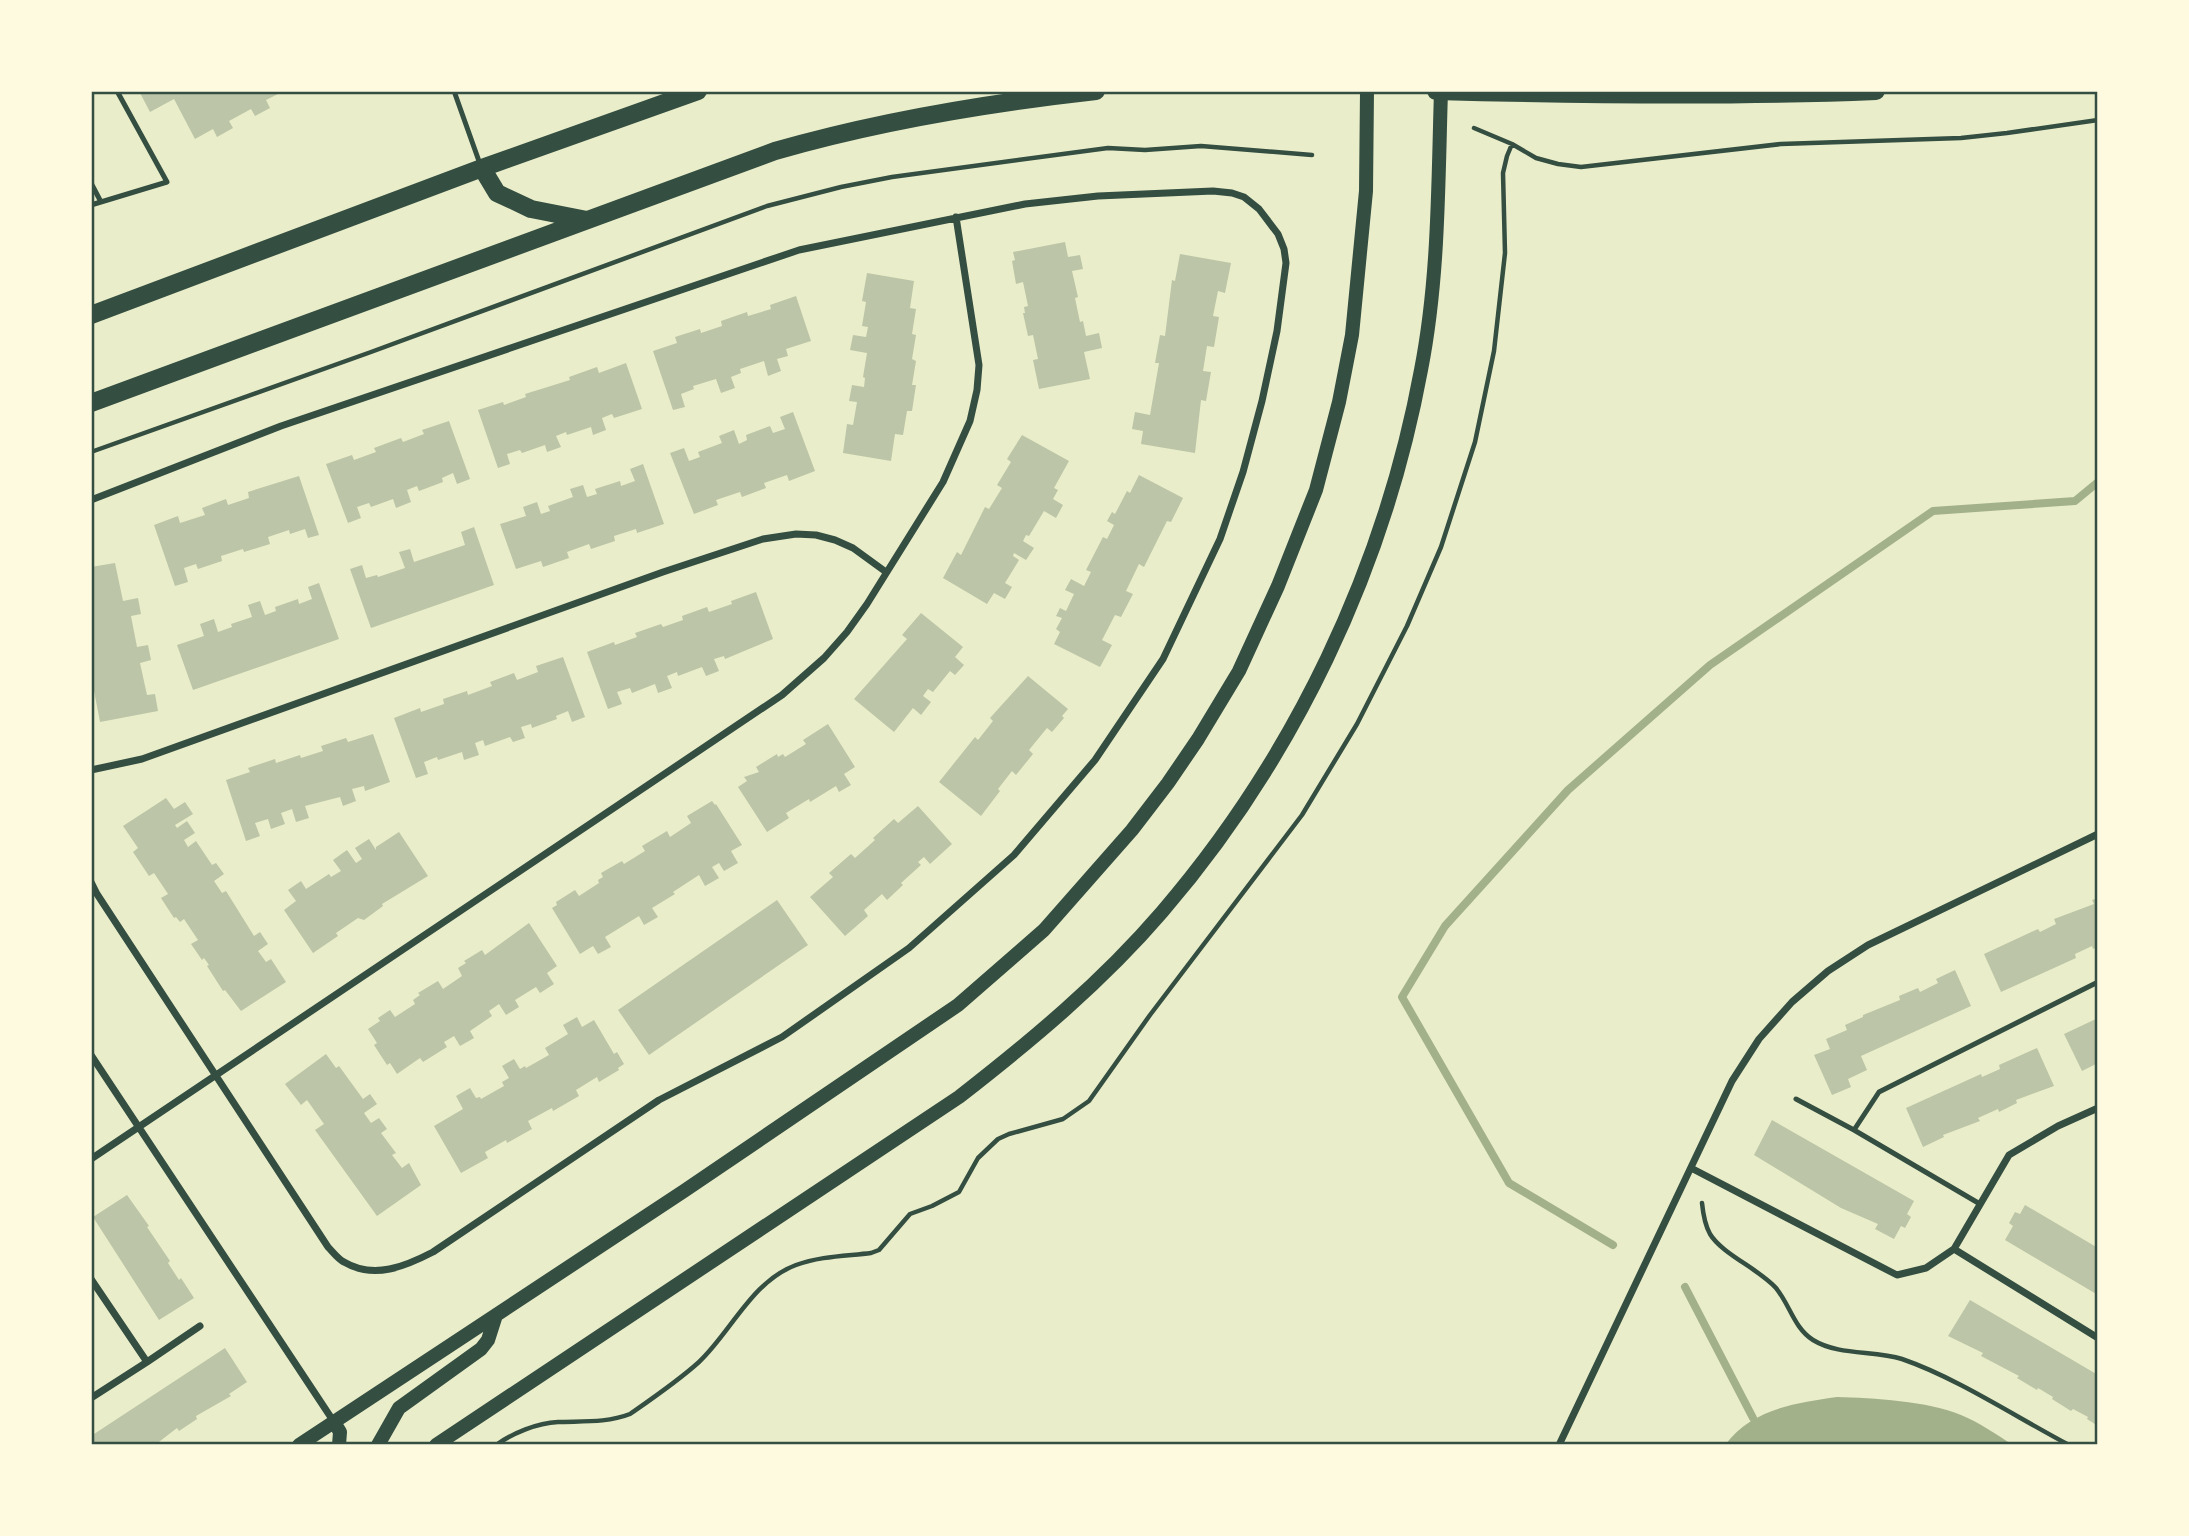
<svg xmlns="http://www.w3.org/2000/svg" width="2189" height="1536" font-family="Barlow,sans-serif">
<style>
.water{fill:#a3b18a}
.lines{fill:none;stroke-linecap:round;stroke-linejoin:round}
.stream{stroke:#a3b18a;stroke-width:8}
.building{fill:#bcc5a7}
.path{stroke:#344e41;stroke-width:4.5}
.service{stroke:#344e41;stroke-width:5}
.minor{stroke:#344e41;stroke-width:7}
.secondary{stroke:#344e41;stroke-width:14}
.primary{stroke:#344e41;stroke-width:18}
.neatline{fill:none;stroke:#344e41;stroke-width:2.5}
</style>
<rect width="100%" height="100%" fill="#e9edc9"/>
<path class="water" d="M1837,1397c36,1 91,4 124,18 18,7 36,20 52,30h-288c27,-36 70,-42 112,-48z"/>
<g class="lines">
<path class="stream" d="M1613,1245l-104,-62 -107,-186 43,-71 123,-136 142,-125 223,-154 142,-10 23,-19
M1685,1287l68,131"/>
</g>
<path class="building" d="M139,91h145l-18,9 4,8 -15,8 -4,-7 -22,12 4,7 -16,9 -4,-8 -18,10 -21,-40 -24,13z
M1065,242l3,15 12,-2 3,14 -11,2 6,26 -3,1 5,24 3,-1 3,15 13,-3 3,15 -18,4 6,27 -51,10 -6,-29 5,-1 -5,-24 -5,1 -5,-23h2l-1,-6 4,-1 -5,-24 -7,2 -4,-23 3,-1 -2,-8z
M1180,254l51,9 -6,30 -7,-2 -5,25 6,1 -5,30 -7,-1 -4,25 8,1 -5,29 -5,-1 -6,53 -54,-9 2,-13 -11,-2 3,-17 15,3 9,-52h-4l5,-28 5,1 7,-56 3,1z
M867,273l47,8 -4,27 6,1 -4,25 4,1 -4,24 4,2 -4,24h4l-4,26h-5l-4,24 -8,-1 -4,27 -48,-8 4,-29 6,1 4,-23 -8,-1 3,-16 12,2 1,-9 -2,-1 4,-24 -17,-3 3,-15 13,2 2,-10 -6,-1 4,-24 -4,-1z
M796,296l15,45 -25,8 2,7 -11,3 4,12 -13,5 -4,-15 -24,8 1,4 -10,4 4,11 -14,5 -5,-14 -23,7 1,3 -13,5 4,13 -12,3 -20,-59 24,-8 -2,-6 25,-8 1,4 21,-7 -1,-5 26,-9 1,4 23,-7 -1,-4z
M626,363l16,46 -28,9 -2,-4 -10,4 4,12 -13,5 -2,-8 -24,8 -1,-3 -10,4 5,11 -14,5 -2,-7 -23,8 -2,-3 -13,4 3,10 -12,4 -20,-58 25,-8 1,3 22,-8 -1,-3 45,-14 -1,-3 28,-10 2,6z
M793,412l22,59 -26,10 -2,-6 -23,8 2,5 -24,9 -2,-5 -24,8 2,5 -24,9 -24,-61 14,-5 5,13 11,-4 -2,-5 24,-9 -3,-7 15,-6 5,14 8,-4 -1,-5 24,-9 3,7 12,-4 -5,-12z
M449,421l21,58 -13,5 -4,-11 -11,5 1,4 -24,9 -2,-5 -10,4 4,12 -15,6 -3,-9 -22,8 -2,-4 -12,4 4,11 -13,5 -22,-59 26,-9 2,5 22,-8 -2,-4 27,-10 2,4 21,-8 -2,-4z
M1022,435l47,26 -15,27 4,2 -5,9 10,6 -7,13 -12,-7 -15,25 -3,-1 -3,6 11,7 -8,12 -12,-7 -1,3 6,4 -14,23 7,4 -7,12 -11,-6 -7,11 -44,-26 14,-26 4,3 24,-48 4,2 13,-21 -5,-3 14,-23 -4,-3z
M643,464l21,60 -27,9 -1,-4 -22,7 1,5 -24,8 -2,-5 -22,8 2,6 -26,9 -2,-6 -25,8 -16,-45 26,-8 -3,-9 14,-5 4,12 9,-3 -2,-5 25,-9 -3,-8 13,-4 4,12 10,-3 -2,-5 25,-8 1,5 14,-5 -5,-12z
M1139,475l44,23 -12,24 -4,-1 -23,46 -5,-3 -13,27 7,3 -12,23 -6,-2 -13,25 10,5 -12,22 -46,-23 6,-12 -4,-3 6,-11 -6,-2 4,-8 6,3 8,-17 -9,-4 6,-11 13,7 7,-14 -5,-2 17,-33 4,2 7,-14 -7,-4 5,-9 3,2 12,-23 3,2z
M299,476l20,59 -11,3 -3,-9 -15,5 -1,-4 -21,7 2,7 -26,8 -1,-3 -22,7 1,5 -24,8 -2,-5 -12,4 4,14 -13,4 -21,-61 24,-9 2,7 25,-8 -3,-7 24,-9 2,6 21,-7 -1,-6z
M474,527l20,58 -123,43 -21,-59 12,-4 4,13 11,-3 1,2 27,-9 -6,-16 11,-3 4,13 51,-17 -4,-13z
M115,563l8,38 15,-3 3,16 -10,2 6,31 11,-2 3,15 -11,3 7,32 8,-1 3,17 -58,11 -9,-47v-108z
M319,583l20,56 -146,51 -16,-45 27,-9 -4,-12 14,-5 4,13 14,-5 -1,-3 21,-7 -4,-12 12,-4 5,14 11,-4 -1,-4 23,-8 1,5 13,-5 -4,-12z
M756,592l17,47 -48,20 -1,-3 -10,3 5,12 -13,5 -4,-9 -24,9 -1,-4 -10,4 5,12 -14,5 -3,-9 -23,9 -2,-5 -13,4 5,12 -14,5 -21,-57 27,-10 1,3 22,-8 -2,-4 26,-9 2,3 20,-7 -1,-4 25,-9 2,5 23,-8 -1,-3z
M921,613l42,34 -8,10 9,8 -9,10 -5,-4 -17,21 -5,-3 -5,7 8,6 -10,13 -8,-7 -19,24 -40,-33 53,-60 -5,-4z
M563,657l22,60 -13,5 -4,-11 -12,5 1,3 -25,9 -1,-4 -10,3 4,11 -12,4 -3,-5 -25,9 -2,-6 -8,3 4,12 -15,5 -2,-8 -24,8 -1,-3 -13,5 4,12 -12,4 -22,-60 26,-10 1,4 23,-8 -1,-5 24,-8 1,4 24,-9 -2,-4 24,-9 3,7 21,-8 -2,-6z
M1028,676l40,33 -6,7 2,2 -12,14 -5,-4 -18,22 4,4 -17,21 -4,-4 -14,18 2,2 -19,25 -42,-34 36,-45 3,3 15,-19 -3,-3z
M828,724l27,43 -11,7 7,11 -12,7 -3,-6 -26,16 -1,-3 -23,14 3,5 -22,14 -29,-45 9,-6 -3,-4 15,-5 -3,-5 21,-13 1,3 5,-3 2,3 21,-13 -3,-4z
M373,734l17,48 -25,9 -1,-5 -12,3 4,12 -13,5 -3,-9 -35,9 4,12 -13,4 -4,-13 -11,4 4,11 -14,5 -3,-10 -13,4 5,13 -14,5 -20,-61 24,-8 -2,-4 27,-9 1,4 24,-8 1,3 22,-7 -2,-5 25,-8 2,4z
M166,798l8,11 11,-7 8,12 -18,11 2,3 10,-7 8,12 -11,7 4,7 8,-6 16,24 4,-2 8,11 -10,7 8,12 4,-2 28,45 6,-4 8,12 -10,7 8,11 5,-3 15,23 -45,29 -16,-21 -2,1 -16,-25 2,-1 -5,-7 -2,2 -11,-16 7,-4 -14,-21 -4,3 -4,-5 -2,1 -13,-20 7,-4 -14,-21 -5,3 -16,-24 5,-4 -15,-22z
M712,801l3,4 1,-1 26,41 -11,6 7,12 -14,8 -5,-8 -7,4 7,11 -14,8 -6,-11 -26,17 2,2 -23,14 6,9 -14,8 -5,-9 -34,21 6,10 -13,7 -5,-8 -13,8 -28,-46 5,-3 -1,-3 19,-12 4,6 20,-13 -1,-3 5,-3 -2,-4 21,-12 2,3 21,-13 -3,-5 25,-15 3,6 21,-14 -4,-7z
M918,806l34,38 -22,20 -6,-7 -6,5 3,3 -20,18 2,2 -16,15 -5,-6 -18,16 4,6 -23,20 -35,-39 23,-20 -4,-4 22,-19 4,4 20,-18 -2,-2 21,-19 4,4z
M399,832l29,44 -46,28 1,2 -19,14 -6,-2 -22,15 2,3 -25,17 -29,-43 12,-9 -8,-11 13,-9 5,8 23,-15 2,3 10,-6 -8,-11 14,-10 9,13 6,-4 -7,-11 14,-9 7,11v-3z
M2098,898v49l-5,2 -1,-3 -17,8 1,4 -75,34 -17,-38 54,-25 2,3 16,-8 -2,-5 40,-15 -2,-4z
M777,900l31,45 -159,110 -31,-45z
M529,923l28,43 -10,7 7,11 -14,9 -4,-6 -21,13 4,7 -13,8 -7,-11 -10,7 3,5 -22,15 4,7 -14,8 -6,-10 -10,6 3,5 -24,15 -3,-4 -23,16 -7,-11 -3,2 -13,-20 3,-2 -9,-14 12,-8 -2,-3 12,-8 5,7 20,-13 -2,-4 7,-5 -2,-2 20,-12 5,8 19,-13 -4,-8 8,-5 -2,-2 18,-11 3,5z
M1955,970l16,36 -110,50 6,14 -19,9 3,8 -19,8 -18,-40 16,-6 -4,-10 21,-9 -2,-5 18,-8v-2l37,-15 -1,-4 19,-8 2,4 18,-9 -2,-4z
M577,1017l5,10 12,-7 20,34 3,-2 7,12 -6,4 1,2 -20,12 -2,-5 -21,13 3,6 -26,15 -1,-3 -24,13 4,8 -25,14 -1,-3 -21,12 3,6 -27,15 -27,-47 29,-17 -7,-13 14,-8 6,10 4,-1 1,2 23,-13 -2,-4 7,-4 -7,-12 12,-7 6,10 5,-3 1,2 23,-13 -4,-7 23,-14 -5,-9z
M2098,1018v45l-16,8 -18,-37z
M2037,1048l17,38 -38,14 1,3 -18,9 -1,-3 -20,9 2,3 -37,14 1,2 -21,10 -17,-39 75,-34 1,3 18,-8 -1,-4z
M326,1054l10,14 3,-2 24,33 7,-5 7,10 -13,9 7,10 8,-5 8,11 -6,4 15,20 -4,2 10,13 7,-5 12,22 -44,31 -62,-86 9,-6 -17,-24 -6,5 -16,-21z
M1772,1120l142,81 -7,13 4,3 -6,11 -4,-2 -7,13 -19,-10 3,-5 -37,-16 -87,-53z
M127,1195l22,31 -2,1 23,34 -2,2 11,17 2,-2 13,20 -35,22 -66,-103z
M2025,1205l73,43v47l-93,-55 8,-14 -4,-3 6,-11 5,2z
M1970,1300l128,75v51l-11,-7 1,-2 -15,-8 -2,2 -19,-12 1,-2 -15,-9 -1,2 -20,-12 2,-2 -38,-20 2,-3 -35,-17z
M225,1348l22,34 -18,12 2,2 -35,20 1,3 -18,12 -2,-3 -22,17h-64v-9z"/>
<g class="lines">
<path class="path" d="M1474,128l38,16 24,14 22,6 23,3 200,-23 180,-6 46,-5 91,-13
M91,452l280,-100 396,-146 74,-19 51,-10 216,-29 37,2 56,-4 111,9
M1702,1203c1,10 3,22 8,31 12,20 49,35 66,54 14,17 18,40 37,52 26,16 61,10 89,19 55,19 114,58 167,86
M496,1445c17,-12 41,-22 62,-23 25,-1 49,1 72,-8 23,-16 48,-33 69,-52 32,-30 53,-81 97,-97 24,-9 51,-9 75,-12l8,-3 31,-36 22,-8 27,-14 19,-34 20,-19 11,-5 54,-15 26,-18 61,-86 152,-200 55,-91 50,-98 34,-79 34,-105 19,-91 11,-98 -2,-80 4,-17 5,-12"/>
<path class="service" d="M454,91l26,73
M91,183l10,19
M91,205l76,-23 -50,-91
M1796,1099l58,31 126,74
M1854,1130l25,-38 219,-110"/>
<path class="minor" d="M91,500l190,-74 518,-176 226,-46 73,-8 115,-5 19,2 12,4 15,12 19,25 6,15 2,14 -9,68 -15,70 -19,71 -23,67 -57,120 -68,101 -81,95 -105,93 -127,89 -123,63 -226,152c-27,14 -59,28 -89,10 -6,-3 -11,-10 -16,-15l-231,-353 -6,-12
M91,770l51,-11 521,-187 100,-33 33,-5 20,1 19,5 18,8 33,24
M91,1055l243,367
M91,1159l691,-464 42,-37 23,-26 20,-28 76,-122 27,-61 7,-31 2,-25 -23,-148
M1691,1168l206,107 29,-7 28,-19 55,-94 49,-29 40,-18
M1954,1249l144,89
M91,1279l56,83 53,-36
M91,1398l56,-36
M1559,1445l173,-364 27,-42 33,-37 36,-31 40,-26 230,-111"/>
<path class="secondary" d="M334,1422l6,10 -1,13
M299,1445l385,-254 274,-186 86,-75 88,-100 36,-47 30,-44 41,-68 39,-85 38,-96 23,-88 13,-67 14,-144 1,-100
M378,1445l21,-37 82,-59 7,-9 8,-25
M436,1445l523,-348c72,-56 143,-115 203,-185 132,-154 222,-342 259,-542 18,-92 17,-186 20,-279"/>
<path class="primary" d="M1436,91c147,4 294,6 440,0
M482,168l15,25 34,16 56,11
M91,315l391,-147 216,-77
M91,403l684,-252c104,-30 213,-48 321,-60"/>
</g>
<rect width="2189" height="1536" fill="none" stroke="#fefae0" stroke-width="186"/>
<rect x="93" y="93" width="2003" height="1350" class="neatline"/>
</svg>
